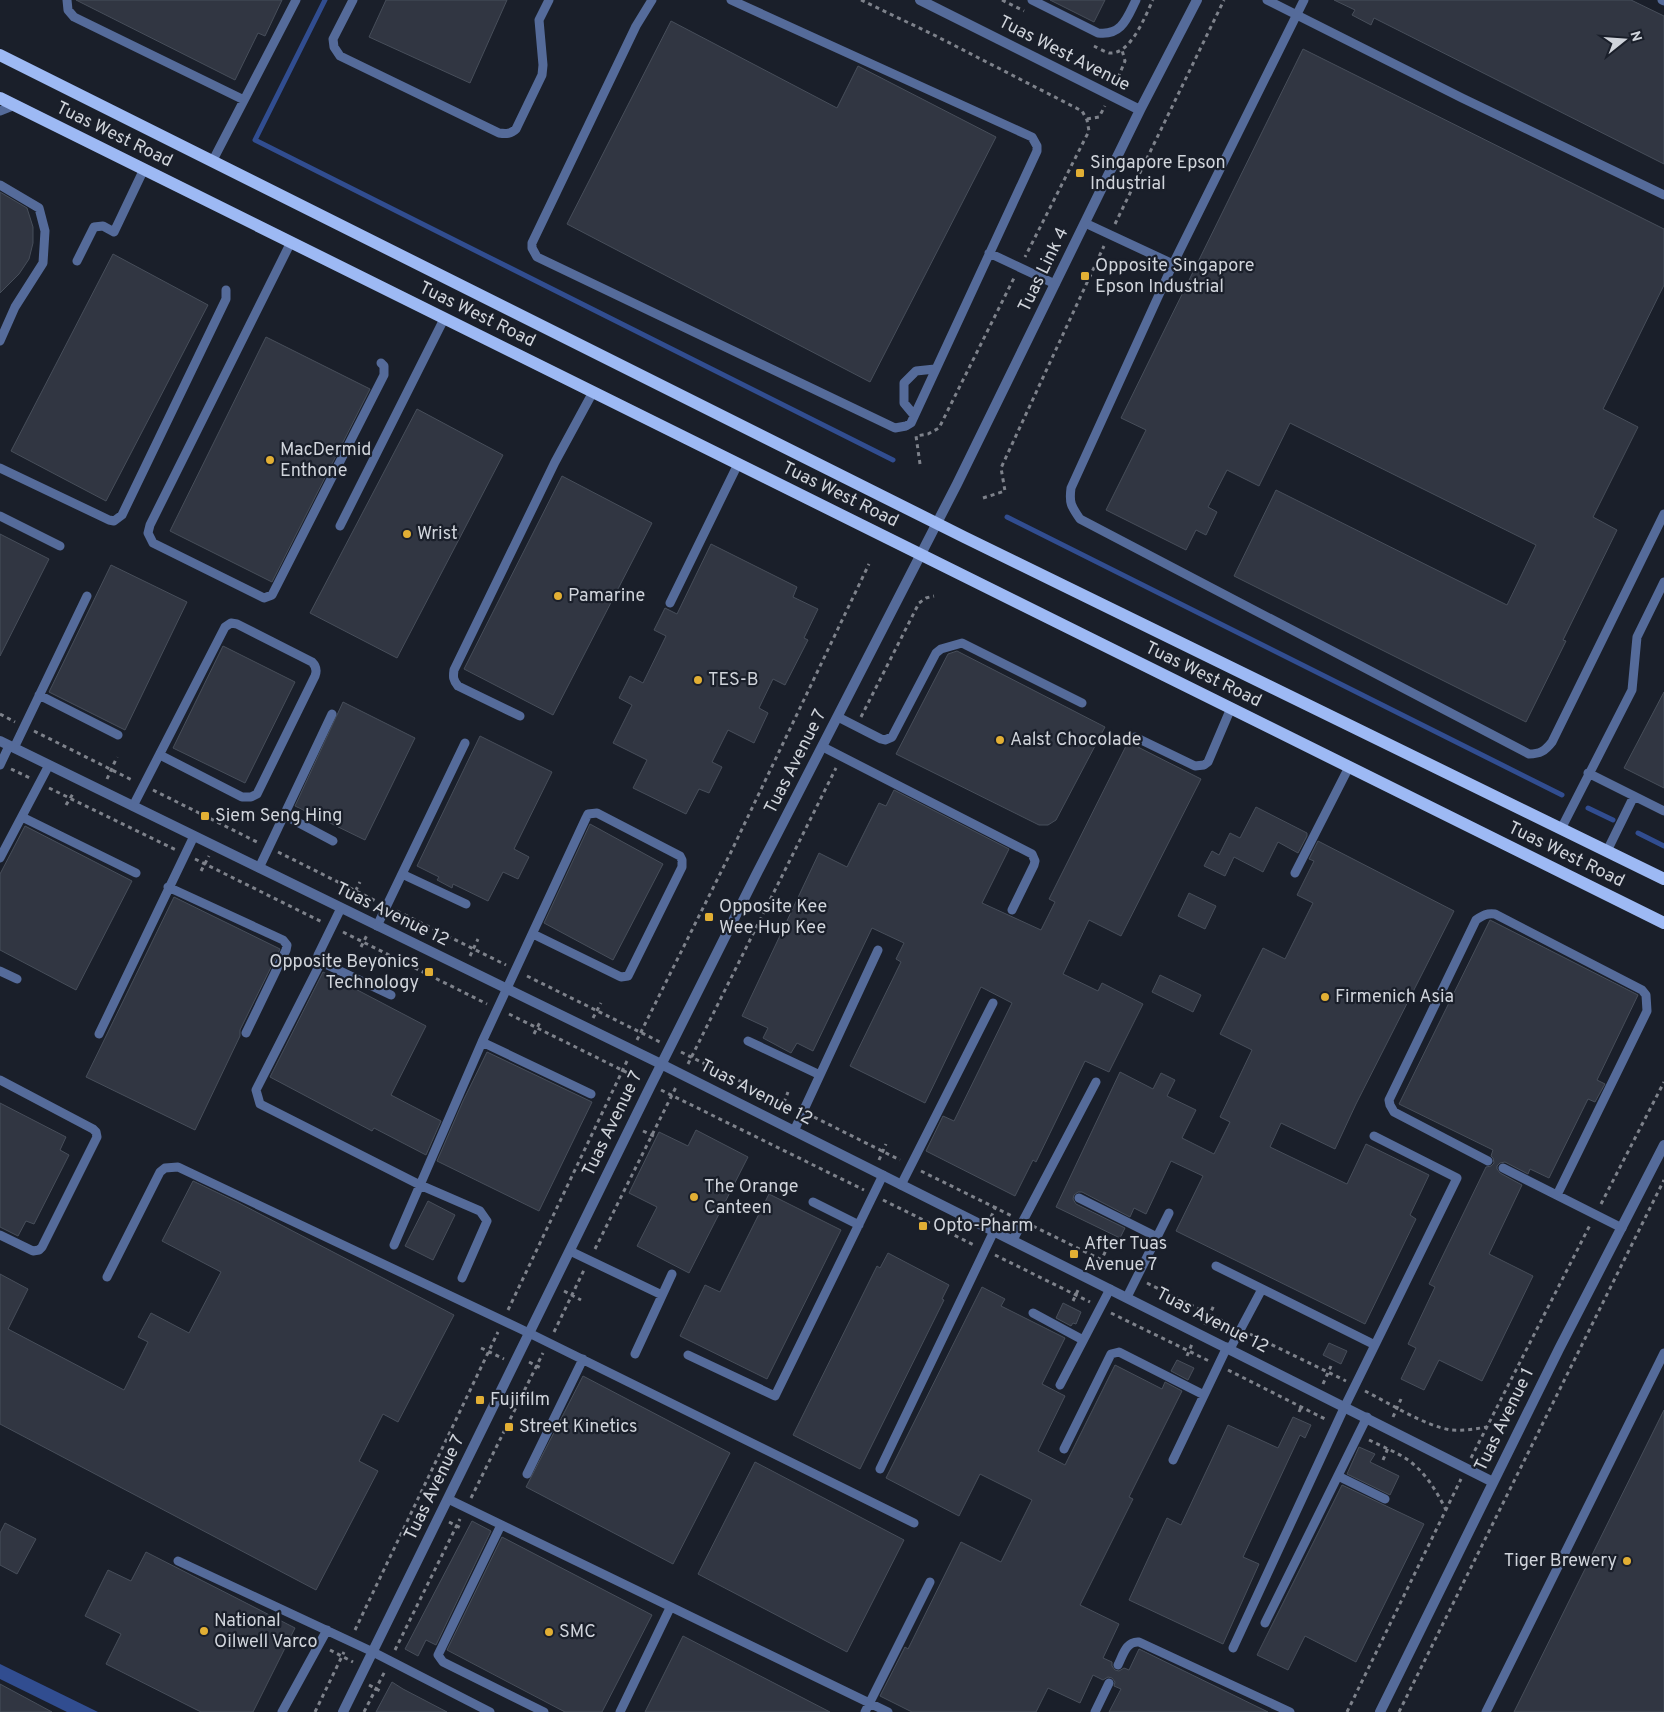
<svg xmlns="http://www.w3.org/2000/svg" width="1664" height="1712" font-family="Overpass,sans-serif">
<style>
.water{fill:#314d90}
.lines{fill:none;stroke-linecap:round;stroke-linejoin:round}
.stream{stroke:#314d90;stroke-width:5}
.building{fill:#313642;stroke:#474e5a}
.path{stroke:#7e828b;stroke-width:3;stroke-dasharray:4 4;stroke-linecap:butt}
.lane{stroke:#556b9a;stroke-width:9}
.street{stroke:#556b9a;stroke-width:10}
.primary{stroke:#9db9f4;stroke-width:12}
.poi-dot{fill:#e2af34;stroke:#1a1f2a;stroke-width:2}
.labels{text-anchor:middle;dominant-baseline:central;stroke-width:4.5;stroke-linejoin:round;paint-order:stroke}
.street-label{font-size:18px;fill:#d0d4db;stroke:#1a1f2a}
.poi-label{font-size:18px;fill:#d0d4db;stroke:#1a1f2a;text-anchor:start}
</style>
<rect width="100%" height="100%" fill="#1a1f2a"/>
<path class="water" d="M0,1664l98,48h-31l-67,-33z"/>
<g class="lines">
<path class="stream" d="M325,0l-70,140 638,320
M1007,517l555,278
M1588,808l25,12
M1638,833l26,13"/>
</g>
<path class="building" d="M76,0h206l-17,36 -7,-3 -23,47z
M386,0h121l-37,83 -101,-46z
M1050,0h55l-11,22z
M1334,0h297l33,16v148l-290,-146 -3,7 -19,-10 3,-5z
M671,21l166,87 21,-42 138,71 -126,245 -303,-158z
M1303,49l361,180v56l-61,124 35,18 -45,90 24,13 -54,110 3,1 -40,81 -292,-146 42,-86 231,115 29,-60 -246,-122 -31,63 -32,-16 -19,37 9,5 -11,23 -10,-5 -10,20 -80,-40 40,-80 -25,-12z
M0,192l27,16 6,19v16l-4,16 -10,15 -19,19z
M113,254l95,51 -102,196 -95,-50z
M266,337l104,52 -98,193 -102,-51z
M417,409l86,46 -106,203 -87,-45z
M562,476l90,47 -99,192 -89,-46z
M0,534l49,25 -49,97z
M711,544l86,43 -4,10 25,12 -14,29 4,2 -23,45 -12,-6 -14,29 9,5 -14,30 -26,-13 -16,32 10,5 -13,26 -10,-4 -13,25 -53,-26 14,-28 -34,-17 19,-38 -13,-7 11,-22 13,7 23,-47 -12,-6 11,-22 12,6z
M111,565l76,37 -62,128 -76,-38z
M223,646l72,36 -50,101 -72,-35z
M957,651l148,76 -49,93 -8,5h-9l-143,-71 52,-100z
M1664,692v96l-40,-20z
M343,702l72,36 -50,102 -70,-34z
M480,736l72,36 -38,77 15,8 -11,22 -15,-7 -15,29 -35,-17 -1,4 -15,-8 2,-3 -22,-11z
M1128,742l73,37 -80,157 -32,-16 -26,54 35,17 4,-8 41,21 -34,68 -24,-11 -49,101 -3,-2 -18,36 -89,-45 17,-35 11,5 58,-118 -31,-16 -56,116 -75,-37 51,-104 -5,-3 8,-16 -32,-15 -59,123 -16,-8 -6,10 -28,-15 5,-10 -26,-12 77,-163 28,14 32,-64 7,3 8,-16 115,59 -27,54 59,27 14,-28 -6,-3z
M1256,807l51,26v3l-9,17 -20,-11 -15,30 -29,-15 -9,19 -21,-10 8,-15 7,4 11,-22 10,5z
M590,824l73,40 -50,96 -69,-37z
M25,826l107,55 -56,109 -76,-40v-76z
M1318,841l136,70 -98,193 -21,45 -54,-26 -11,24 77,37 19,-40 63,31 -19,40 6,4 -51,105 -189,-93 27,-55 -32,-15 -25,53 -12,-6 -4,9 -48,-25h-4l-4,3 -1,4 3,5 49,24 -5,10 -64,-31 64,-135 33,17 8,-16 14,7 -8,16 29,14 -14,28 32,16 16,-32 -10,-5 32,-67 -32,-16 43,-86 22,11 28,-56 -16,-8 17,-34 -5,-2z
M1189,893l27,13 -11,23 -27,-13z
M174,897l106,52 -40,81v6l-45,94 -109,-53z
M1490,920l148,75 -41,85 8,4 -10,18 -7,-3 -39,79 -19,-9 -2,5 -23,-12 -5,1 -3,3v3l3,4 22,12 -33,69 44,22 -51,105 -43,-21 -15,30 -23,-11 15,-31 -8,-4 27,-57 -6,-3 57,-117 5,-1 3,-3 -1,-5 -2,-2 2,-6 -94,-46z
M323,972l103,54 -35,69 50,26 -15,34 -52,-27 -2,3 -102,-54z
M1160,975l41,20 -8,17 -41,-20z
M487,1052l105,50 -53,109 -102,-50 26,-60z
M0,1103l66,34 -6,13 9,5 -35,69 -8,-3 -8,15 -18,-9z
M696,1130l52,27 -59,116 -52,-27 20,-39 -28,-14 30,-61 29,14z
M193,1181l44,21 217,113 -56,107 -15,-8 -24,47 19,10 -62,119 -316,-166v-150l28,15 -20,40 116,61 24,-48 -10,-5 13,-24 38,20 32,-61 -59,-31z
M769,1194l72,36 -74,149 -87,-43 25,-51 15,7z
M428,1201l27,14 -22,45 -28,-14z
M888,1253l61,32 -7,14 2,1 -84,169 -67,-34 84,-169 3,2z
M982,1287l23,12 -4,7 64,32 -23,46 23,12 -27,55 27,14 50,-100 47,24 3,-7 17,9 -53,106 4,2 -53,106 39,19 -16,34 9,4v4l3,4 4,1 5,-3 5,2 10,-21 129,63h-159l12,-23 -7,-3 1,-4 -3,-4 -4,-1 -5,3 -10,-5 -13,28 -32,-15 -12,24h-124l-32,-16 25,-49 3,2 53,-107 40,20 31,-62 -52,-26 -21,42 -73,-38z
M1063,1303l18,9 -5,12 -3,-1 -2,3 -15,-8z
M1329,1343l18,8 -6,13 -18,-9z
M1177,1360l17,8 -6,12 -17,-9z
M583,1376l147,77 -57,111 -147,-77z
M1664,1410v302h-150z
M1293,1417l18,8 -6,13 -5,-3 -57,122 16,7 -36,80 -94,-44 38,-82 14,7 47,-100 50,23z
M1359,1447l16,7 -5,8 29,14 -9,19 -43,-21z
M755,1462l149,78 -57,112 -149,-78z
M1342,1485l82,39 -68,138 -51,-26 -17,34 -31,-15z
M472,1521l19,10 -55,114 -10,-5 -8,16 -13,-7z
M5,1523l31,16 -19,35 -17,-9v-32z
M502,1537l150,78 -50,97h-37l-118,-62z
M146,1552l149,76 -42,84h-52l-95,-48 15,-30 -36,-18 23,-46 23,11z
M683,1636l147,76h-185z
M392,1682l11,7 44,23h-71z
M0,1684l52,28h-52z"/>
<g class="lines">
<path class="path" d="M861,0l73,35 148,76 5,9 2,11 -64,126
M1002,0l22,11
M1094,46c4,2 11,6 15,7 22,2 36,-37 44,-53
M1115,85l10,-24 -3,-11
M1087,119l12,-2 6,-11
M1115,224l109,-224
M920,464l-4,-28 12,-2 11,-6 75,-150
M983,498l22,-7 -4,-23 103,-222
M0,714l15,8
M861,717l58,-114 7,-5 8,-2
M34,731l100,50
M11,769l19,9
M107,779l10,-22
M49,788l127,62
M153,790l106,53
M66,805l8,-13
M278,852l98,49
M195,859l127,63
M201,871l8,-15
M352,898l8,-16
M397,911l109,54
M343,932l144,72
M361,947l7,-14
M470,956l8,-17
M527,976l133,66
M509,1014l131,65
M593,1018l8,-15
M534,1034l7,-14
M637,1040l94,-188 138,-288
M681,1052l111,55
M688,1064l148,-296
M661,1090l203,100
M781,1110l7,-18
M814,1117l86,43
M643,1131l13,6
M879,1160l7,-16
M921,1171l91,45
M883,1200l91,45
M1601,1204l63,-122
M991,1217l6,-13
M1033,1226l93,46
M595,1249l82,-164
M995,1255l95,47
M1097,1270l9,-20
M1147,1283l84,42
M564,1291l17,9
M1073,1301l6,-13
M508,1310l119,-249
M1111,1313l98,48
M1205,1325l9,-20
M554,1332l30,-62
M1250,1334l96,47
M481,1348l23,11
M1187,1356l5,-12
M529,1362l14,7
M1228,1370l97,49
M1323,1384l8,-18
M1365,1391c24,12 60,35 86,39 12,1 24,-1 36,-3
M1299,1412l3,-7
M1393,1417l8,-18
M1369,1440c12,6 25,11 36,18 19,12 31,32 41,52
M1471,1458l119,-233
M1383,1460l5,-12
M471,1498l72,-145
M449,1522l14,7
M355,1630l143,-298
M330,1650l23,12
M395,1650l65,-131
M369,1685l13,7
M315,1712l29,-60
M364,1712l21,-41
M1347,1712l114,-233
M1399,1712l265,-532"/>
<path class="lane" d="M67,0l1,10 6,7 170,83
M353,0l-20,39 1,8 6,9 159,77c7,1 12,1 17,-4l26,-54 1,-10 -4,-45 10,-20
M652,0l-16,26 -104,217v5l5,9 358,171 11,-2 5,-3 126,-272v-5l-5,-9 -301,-137
M1032,0l66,33c24,3 29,-15 38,-33
M1267,0l195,98 202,97
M1304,0l-131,264 -102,224c-2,15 0,18 9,31l449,235c11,0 16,-3 23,-12l112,-228
M1662,0l2,1
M0,111l15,-6
M212,162l84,-162
M0,185l39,23 6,23 -2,32 -28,44 -15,34
M1085,223l88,41
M291,242l-141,283 -2,8 5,10 111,55 8,-3 112,-220v-9l-3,-3
M989,253l66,31
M77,261l17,-34 9,-1 11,6 30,-63
M914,415l-10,-12v-20l12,-12 19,-2
M0,468l109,52 5,1 8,-6 104,-216v-9
M0,516l60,30
M340,526l104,-207
M670,603l68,-139
M39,695l79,40
M520,716l-62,-30c-5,-6 -5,-9 -4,-16l101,-208 38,-70
M838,717l43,22 4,1 7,-3 44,-84 5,-4 21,-6 120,60
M1135,737l60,29 9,-1 4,-3 23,-54
M823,747l209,107 3,7 -1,4 -22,45
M14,748l73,-152
M0,765l9,-19
M1588,773l76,38
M133,806l92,-179 6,-4 6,1 75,38c4,4 5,9 3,14l-58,118 -6,3h-9l-82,-42
M284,815l49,26
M22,817l114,56
M1561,829l71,-139 5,-53 27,-55
M1607,851l27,-55
M0,858l49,-93
M259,868l73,-154
M1295,873l54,-106
M402,874l64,30
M168,887l115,53 4,5 -1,5 -40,83
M341,908l-21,43 -2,4 3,7 70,33
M377,926l88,-183
M321,962l-65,128 4,14 160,81 60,26 7,10 -25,57
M0,971l17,8
M99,1034l95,-198
M748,1041l72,34
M482,1042l109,52
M0,1080l93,49 3,3 1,5 -55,110 -3,3 -6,1 -33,-16
M794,1131l84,-181
M1488,1161l-94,-49 -4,-7 -1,-5 87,-180c7,-5 11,-7 19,-6l147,76 4,5 1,16 -90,184
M1503,1168l119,60
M901,1185l92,-182
M1079,1198l78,39
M813,1202l46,23
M1013,1240l83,-158
M394,1245l88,-203 104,-224 2,-4 9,-1 83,43 2,4v7l-54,109 -7,1 -88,-43
M570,1251l92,44
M1216,1266l159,79
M107,1277l53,-105 5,-4 13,-1 351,166 385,190
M1127,1297l42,-84
M1033,1313l50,27
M1230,1349l32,-60
M635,1354l37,-80
M688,1355l87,41 108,-221
M1060,1385l50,-96
M1064,1449l47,-95 8,-2 85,43
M1173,1460l54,-113
M880,1469l114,-238
M527,1474l56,-115
M1338,1476l47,23
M448,1499l440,213
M501,1525l-63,130 5,7 101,50
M178,1561l195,91 117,60
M1265,1623l102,-206
M1233,1648l112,-242 112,-228 -83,-42
M1118,1665c5,-10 8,-24 21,-23l151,70
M282,1712l45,-82
M620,1712l50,-104
M865,1712l65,-130
M1095,1712l14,-29
M1486,1712l178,-359"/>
<path class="street" d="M920,0l220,110
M0,741l661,323 832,418
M343,1712l308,-627 105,-210 201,-391 183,-374 57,-110
M1380,1712l179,-363 105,-204"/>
<path class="primary" d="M0,55l964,482 700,342
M0,98l1664,825"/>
</g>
<g class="poi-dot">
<rect x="1075" y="168" width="10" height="10" rx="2.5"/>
<rect x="1080" y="271" width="10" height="10" rx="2.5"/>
<circle cx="270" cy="460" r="5"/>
<circle cx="407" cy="534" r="5"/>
<circle cx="558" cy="596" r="5"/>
<circle cx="698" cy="680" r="5"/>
<circle cx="1000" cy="740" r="5"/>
<rect x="200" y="811" width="10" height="10" rx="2.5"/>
<rect x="704" y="912" width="10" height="10" rx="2.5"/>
<rect x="424" y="967" width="10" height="10" rx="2.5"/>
<circle cx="1325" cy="997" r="5"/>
<circle cx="694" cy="1197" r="5"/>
<rect x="918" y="1221" width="10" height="10" rx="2.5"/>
<rect x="1069" y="1249" width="10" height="10" rx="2.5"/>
<rect x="475" y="1395" width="10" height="10" rx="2.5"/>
<rect x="504" y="1422" width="10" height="10" rx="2.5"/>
<circle cx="1627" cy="1561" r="5"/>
<circle cx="204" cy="1631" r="5"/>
<circle cx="549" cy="1632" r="5"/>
</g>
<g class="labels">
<g class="street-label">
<text transform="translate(1064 54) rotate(27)">Tuas West Avenue</text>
<text transform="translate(114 135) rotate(26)">Tuas West Road</text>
<text transform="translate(1044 270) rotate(-64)">Tuas Link 4</text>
<text transform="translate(477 315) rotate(26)">Tuas West Road</text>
<text transform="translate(840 495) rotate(26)">Tuas West Road</text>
<text transform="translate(1203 675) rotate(26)">Tuas West Road</text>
<text transform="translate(796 762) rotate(-63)">Tuas Avenue 7</text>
<text transform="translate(1566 855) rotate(26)">Tuas West Road</text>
<text transform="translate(392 915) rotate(26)">Tuas Avenue 12</text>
<text transform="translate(756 1093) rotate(27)">Tuas Avenue 12</text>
<text transform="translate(613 1124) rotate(-64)">Tuas Avenue 7</text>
<text transform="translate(1212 1321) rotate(27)">Tuas Avenue 12</text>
<text transform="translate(1505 1420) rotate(-64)">Tuas Avenue 1</text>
<text transform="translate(435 1488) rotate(-64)">Tuas Avenue 7</text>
</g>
<g class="poi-label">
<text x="1090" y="163">Singapore Epson<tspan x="1090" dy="21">Industrial</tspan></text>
<text x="1095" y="266">Opposite Singapore<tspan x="1095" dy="21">Epson Industrial</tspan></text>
<text x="280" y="450">MacDermid<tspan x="280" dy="21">Enthone</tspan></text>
<text x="417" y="534">Wrist</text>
<text x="568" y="596">Pamarine</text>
<text x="708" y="680">TES-B</text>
<text x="1010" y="740">Aalst Chocolade</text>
<text x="215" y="816">Siem Seng Hing</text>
<text x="719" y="907">Opposite Kee<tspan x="719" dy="21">Wee Hup Kee</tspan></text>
<text x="419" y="962" text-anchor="end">Opposite Beyonics<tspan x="419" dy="21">Technology</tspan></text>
<text x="1335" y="997">Firmenich Asia</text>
<text x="704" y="1187">The Orange<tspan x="704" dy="21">Canteen</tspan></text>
<text x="933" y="1226">Opto-Pharm</text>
<text x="1084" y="1244">After Tuas<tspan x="1084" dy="21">Avenue 7</tspan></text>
<text x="490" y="1400">Fujifilm</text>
<text x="519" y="1427">Street Kinetics</text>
<text x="1617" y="1561" text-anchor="end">Tiger Brewery</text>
<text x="214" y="1621">National<tspan x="214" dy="21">Oilwell Varco</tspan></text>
<text x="559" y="1632">SMC</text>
</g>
</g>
<g transform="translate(1624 40) rotate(73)" stroke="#1a1f2a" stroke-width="4" paint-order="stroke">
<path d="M0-4L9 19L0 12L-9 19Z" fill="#d0d4db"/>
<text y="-8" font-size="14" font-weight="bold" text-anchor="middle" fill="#d0d4db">N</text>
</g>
</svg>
